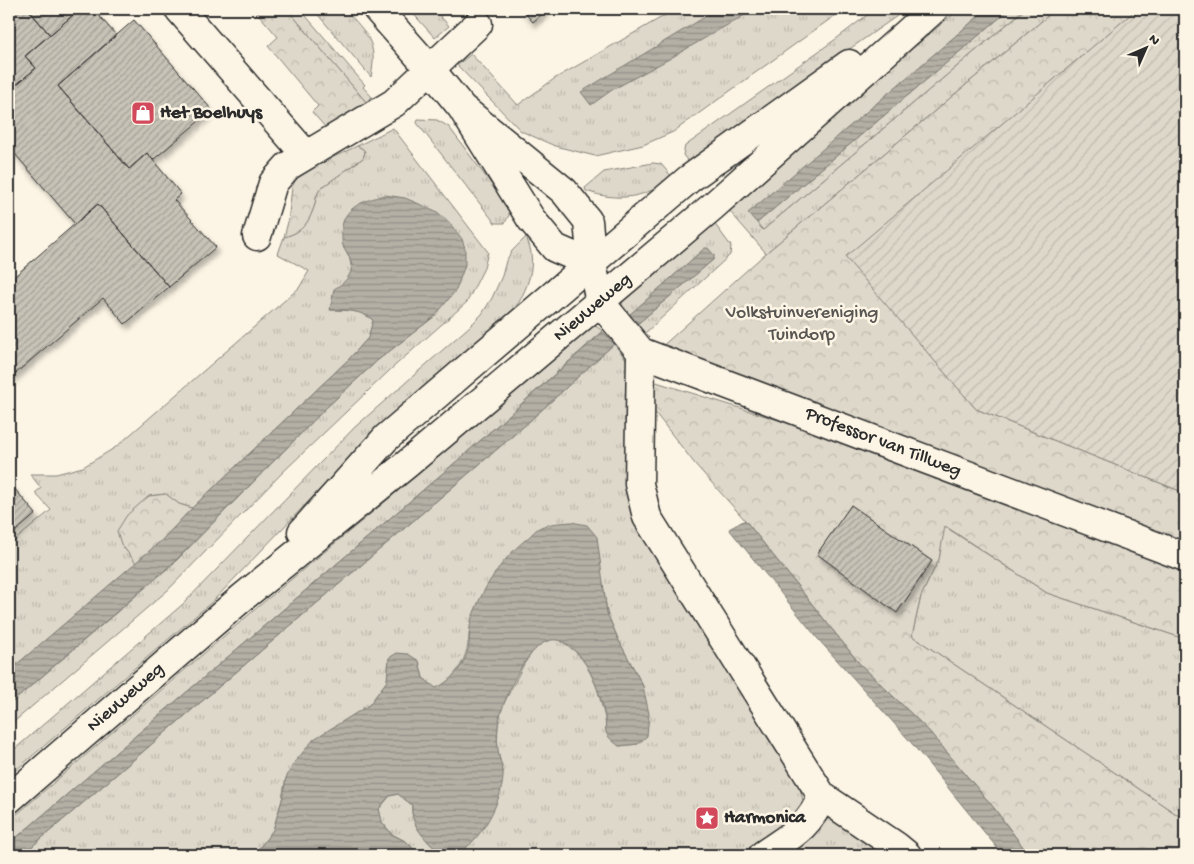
<svg xmlns="http://www.w3.org/2000/svg" width="1194" height="864" font-family="'Gochi Hand',sans-serif">
<style>
.grass{fill:url(#grass-tufts);stroke:#84827a}
.forest{fill:url(#forest-crowns);stroke:#84827a}
.wetland{fill:url(#wetland-marsh);stroke:#84827a}
.garden{fill:url(#garden-furrows);stroke:#84827a}
.water{fill:url(#water-rules);stroke:#7d7b74}
.building{fill:url(#building-hatch);stroke:#2b2b2b;filter:url(#shadow)}
.lines{fill:none;stroke-linecap:round;stroke-linejoin:round}
.minor-casing{stroke:#2b2b2b;stroke-width:31}
.minor{stroke:#fcf5e5;stroke-width:28}
.labels{text-anchor:middle;dominant-baseline:central;stroke-width:5;stroke-linejoin:round;paint-order:stroke}
.poi-label{font-size:19px;font-weight:bold;fill:#2b2b2b;stroke:#fcf5e5;text-anchor:start}
.street-label{font-size:19px;fill:#2b2b2b;stroke:#fcf5e5}
.park-label{font-size:19px;fill:#585653;stroke:#fcf5e5}
</style>
<defs>
<pattern id="grass-tufts" width="24" height="20" patternUnits="userSpaceOnUse" patternTransform="scale(1.25)"><rect width="24" height="20" fill="#ded8ca"/><path d="M3 7l-1-3M5 7V3M7 7l1-3M15 17l-1-3M17 17v-4M19 17l1-3" fill="none" stroke="#bfbaae"/></pattern>
<pattern id="forest-crowns" width="20" height="18" patternUnits="userSpaceOnUse" patternTransform="scale(1.25)"><rect width="20" height="18" fill="#ded8ca"/><path d="M2 6a3 3 0 1 1 6 0M12 15a3 3 0 1 1 6 0" fill="none" stroke="#bfbaae"/></pattern>
<pattern id="wetland-marsh" width="20" height="14" patternUnits="userSpaceOnUse" patternTransform="scale(1.25)"><rect width="20" height="14" fill="#ded8ca"/><path d="M1 5h8M5 5V1M11 12h8M15 12V8" fill="none" stroke="#bfbaae"/></pattern>
<pattern id="garden-furrows" width="10" height="10" patternUnits="userSpaceOnUse" patternTransform="scale(1.25)"><rect width="10" height="10" fill="#ded8ca"/><path d="M-1 1l2-2M0 10L10 0M9 11l2-2" fill="none" stroke="#bfbaae"/></pattern>
<pattern id="water-rules" width="6" height="5" patternUnits="userSpaceOnUse" patternTransform="scale(1.25)"><rect width="6" height="5" fill="#b4b0a5"/><path d="M0 2.5h6" fill="none" stroke="#938f87"/></pattern>
<pattern id="building-hatch" width="6" height="6" patternUnits="userSpaceOnUse" patternTransform="scale(1.25)"><rect width="6" height="6" fill="#c8c3b7"/><path d="M-1 1l2-2M0 6l6-6M5 7l2-2" fill="none" stroke="#a39f95"/></pattern>
<filter id="shadow"><feDropShadow dx="3" dy="5.5" stdDeviation="2.5" flood-color="#0004"/></filter>
</defs>
<rect width="100%" height="100%" fill="#fcf5e5"/>
<filter id="ink" filterUnits="userSpaceOnUse"><feTurbulence type="fractalNoise" baseFrequency=".02" numOctaves="2"/><feDisplacementMap in="SourceGraphic" scale="10" xChannelSelector="R" yChannelSelector="G"/><feConvolveMatrix kernelMatrix="1 2 1 2 8 2 1 2 1" color-interpolation-filters="sRGB"/></filter>
<g filter="url(#ink)">
<path class="grass" d="M287,9h13l65,76 -2,2 9,10 -6,5z
M313,9h32c22,25 33,33 26,68z
M409,9h25l15,17 -14,12z
M676,9h168l-171,123 -30,13 -48,11 -40,-10 -34,-15 -64,-66 14,-11 47,51 36,-26z
M875,9h32l-135,94 -82,61 -7,-9 2,-9 151,-107z
M959,9h28l-238,204 14,17 262,-221h31l-290,244 -40,-46z
M418,119l19,1 12,7 60,81v7l-4,8h-10l-78,-100z
M393,128l95,124 -4,16 -17,34 -77,68 -107,102 -115,118 -159,136v-21l165,-142 153,-156 51,-47 57,-44 -92,-69 6,9 3,14 -21,40c16,0 29,0 43,10l-6,18 -19,21 -157,149 -13,-4 -14,-10 -16,2 -28,48 15,19 -127,108v-126l42,-35 -16,-17 6,-5 -11,-14h26l27,-7 33,-20 183,-159 10,-17 -31,-17 6,-17c18,-5 24,-13 30,-30 2,-7 2,-13 7,-19l42,-30 2,-6 -2,-3 -6,-3z
M653,163l8,1 11,13c-25,22 -55,25 -86,14l-1,-3 19,-16z
M711,219l20,27 -1,9 -87,80 -8,-9 79,-67 -9,-11 -78,69c-6,-8 -6,-13 -2,-22z
M526,237c13,27 1,52 -13,76l-141,122 -158,165 -205,176v-22l174,-150 172,-177 115,-101 12,-12 10,-16 10,-22 4,-15 6,-10z
M594,325l9,6 -139,124 -455,389v-23l250,-215 133,-110 195,-169z
M614,344l12,15 4,19 4,87 164,315 6,24 -10,20 -42,31h-298l12,-7 30,-45 7,-31 -6,-24 1,-23 4,-18 22,-43 10,-14 10,-9 10,-2 8,2 16,13 9,12 10,21 8,31 1,13 13,15 19,-2 5,-58 -24,-45 -12,-28 -4,-28 -134,48c0,23 -12,45 -33,56l-13,-11 -4,-17 -30,-3 -2,23 -18,24 -27,18 -56,55 -4,22 -9,30 -18,24c-6,2 -13,1 -19,1 -26,0 -62,-11 -86,0h-128l501,-428z
M944,526l103,67 138,46v181l-273,-184 9,-40 18,-37z
M398,794l14,11c-2,22 15,35 29,50h-22l-12,-13 -15,-8 -10,-12 -3,-13 11,-13z
M828,817h16l48,38h-109l32,-31z"/>
<path class="forest" d="M254,9h33l79,93 -40,26 -14,-16 6,-6 -50,-60 10,-9z
M1056,9h81l-291,248 130,152 209,84v49l-512,-183 -15,-9 108,-97z
M357,146l6,3 2,3 -2,6 -42,30c-5,6 -5,12 -7,19 -6,17 -12,25 -30,30l4,-15 4,-35 4,-8 25,-16z
M653,381l193,60 339,128v70l-138,-46 -102,-67 -6,33 -18,37 -9,40 273,184v35h-156l-35,-47 -66,-78 -69,-67 -114,-143 -50,-56 -46,-59z
M166,494l13,10 13,4 -30,32 -26,23 -15,-19 -4,-13 10,-16 22,-19z"/>
<path class="wetland" d="M1010,9h15l-262,221 -6,-7z"/>
<path class="garden" d="M1137,9h48v484l-209,-84 -131,-152z"/>
<path class="water" d="M718,9h37l-86,50 -57,31 -21,15 -10,-13z
M987,9h23l-253,214 -9,-10z
M385,195l20,3 31,13 12,10 14,18 3,9v17l-9,25 -21,26 -57,44 -51,47 -153,155 -165,143v-34l153,-131 30,-32 157,-149 19,-21 5,-18c-13,-10 -26,-10 -43,-10l4,-21c14,-8 23,-19 14,-35 -1,-2 -3,-4 -4,-6 -2,-3 -2,-8 -2,-12 -3,-28 21,-35 43,-41z
M705,248h3l6,7v4l-79,67 -8,-9z
M603,332l11,12 -91,83 -501,428h-13v-11l455,-389z
M745,520l114,143 69,67 66,78 35,47h-26l-94,-115 -91,-101 -89,-110z
M571,522l16,3 10,12 10,76 12,28 24,45 6,28 -2,22 -9,8 -19,2c-5,-4 -11,-8 -13,-14 -1,-5 0,-11 -1,-15 -5,-25 -18,-64 -42,-75 -31,-16 -62,61 -65,84 -1,7 -1,16 0,23 0,8 4,15 5,22 2,26 -23,73 -47,83 -5,2 -11,1 -15,1 -14,-15 -31,-28 -29,-50l-14,-11 -9,2 -10,13 3,13 9,12 16,8 12,13h-168l4,-1 18,-24 9,-30 4,-22 8,-15 20,-24 55,-34 18,-24 2,-23 8,-5 11,1 11,7 4,17 13,10c16,-7 31,-25 33,-44 1,-8 0,-15 2,-23 11,-33 31,-63 58,-84 3,-3 7,-8 12,-10 9,-4 20,-4 30,-5z
M168,850l60,5h-78z"/>
<path class="building" d="M9,9h19l22,26 -25,21 11,12 -27,23z
M28,9h52l-30,26z
M80,9h13l23,26 -58,51 71,83 18,-16 34,41 -7,6 42,47 -47,40 -71,-83 -23,20 -66,-77v-56l27,-23 -11,-12z
M521,9h27l-15,13z
M134,20l78,90 -59,50 -6,-7 -18,16 -71,-83z
M98,204l71,83 -44,37 -22,-26 -94,81v-98z
M9,482l27,32 -27,23z
M851,505l81,56 -35,52 -80,-59z"/>
<g class="lines">
<g class="minor-casing">
<path id="minor" d="M179,9l127,146
M377,9l54,61 31,38 69,111 24,29 37,16
M462,108l102,83 24,30 4,43 8,38 41,50 544,205
M257,236l16,-53 15,-17 106,-63 84,-79
M641,352l-2,132 8,33 175,279 74,50 11,9
M302,532l84,-94 303,-259 160,-115
M9,799l234,-202 164,-133 305,-257 222,-198
M763,855c27,-19 46,-27 59,-59"/>
</g>
<use href="#minor" class="minor"/>
</g>
</g>
<defs>
<g id="shop-square" transform="scale(1.25)"><rect x="-9" y="-9" width="18" height="18" rx="4" fill="#d1495b" stroke="#fcf5e5"/><path d="M-5-2.5h2.3a2.7 3.5 0 0 1 5.4 0H5L5.5 6h-11ZM-1.5-2.5h3a1.5 2.3 0 0 0-3 0Z" fill="#fff"/></g>
<g id="sight-square" transform="scale(1.25)"><rect x="-9" y="-9" width="18" height="18" rx="4" fill="#d1495b" stroke="#fcf5e5"/><path d="M0-6L1.8-2.2L6-1.7L2.9 1.2L3.7 5.4L0 3.3L-3.7 5.4L-2.9 1.2L-6-1.7L-1.8-2.2Z" fill="#fff"/></g>
</defs>
<g fill-rule="evenodd">
<use href="#shop-square" x="143" y="113"/>
<use href="#sight-square" x="707" y="818"/>
</g>
<g class="labels">
<g class="poi-label">
<text x="160" y="113">Het Boelhuys</text>
<text x="724" y="818">Harmonica</text>
</g>
<g class="street-label">
<text transform="translate(593 308) rotate(-40)">Nieuweweg</text>
<text transform="translate(883 443) rotate(21)">Professor van Tillweg</text>
<text transform="translate(126 698) rotate(-41)">Nieuweweg</text>
</g>
<g class="park-label">
<text x="802" y="313">Volkstuinvereniging<tspan x="802" dy="22">Tuindorp</tspan></text>
</g>
</g>
<rect width="1194" height="864" fill="none" stroke="#fcf5e5" stroke-width="30"/>
<rect x="15" y="15" width="1164" height="834" fill="none" stroke="#2b2b2b" stroke-width="2" filter="url(#ink)"/>
<g transform="translate(1146 48) rotate(45)" stroke="#fcf5e5" stroke-width="4" paint-order="stroke">
<path d="M0-4L9 19L0 12L-9 19Z" fill="#2b2b2b"/>
<text y="-8" font-size="14" font-weight="bold" text-anchor="middle" fill="#2b2b2b">N</text>
</g>
</svg>
